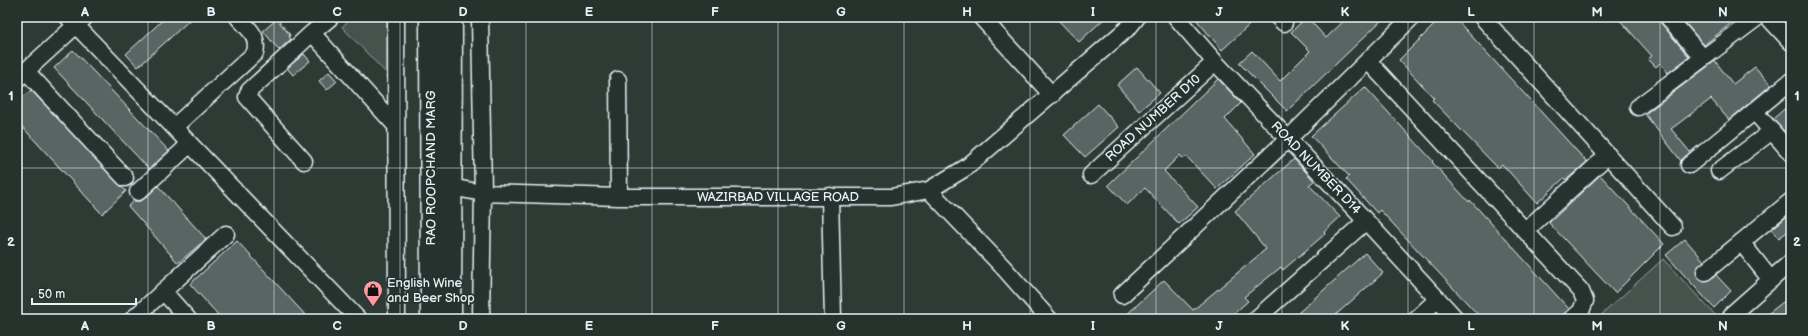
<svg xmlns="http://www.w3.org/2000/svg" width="1808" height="336" font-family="'Balsamiq Sans',sans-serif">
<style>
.green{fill:#45524e;stroke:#96a2a3}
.building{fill:#596563;stroke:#e8f1f8}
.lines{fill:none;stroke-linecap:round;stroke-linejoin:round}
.street-casing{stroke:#e8f1f8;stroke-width:19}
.secondary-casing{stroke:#e8f1f8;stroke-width:25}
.street{stroke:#26332d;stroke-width:16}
.secondary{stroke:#26332d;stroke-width:22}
.grid{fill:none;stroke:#e8f1f8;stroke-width:1;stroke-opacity:0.55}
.labels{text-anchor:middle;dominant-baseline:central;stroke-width:3.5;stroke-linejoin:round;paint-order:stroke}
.street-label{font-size:13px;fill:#e8f1f8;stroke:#26332d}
.poi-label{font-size:13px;fill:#e8f1f8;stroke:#26332d;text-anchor:start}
.neatline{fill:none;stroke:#e8f1f8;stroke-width:1.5}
.grid-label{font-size:13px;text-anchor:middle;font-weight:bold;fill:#e8f1f8}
</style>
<rect width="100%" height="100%" fill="#2e3b35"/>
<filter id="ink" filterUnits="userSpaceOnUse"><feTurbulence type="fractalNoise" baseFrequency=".025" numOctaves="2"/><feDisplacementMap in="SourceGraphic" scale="8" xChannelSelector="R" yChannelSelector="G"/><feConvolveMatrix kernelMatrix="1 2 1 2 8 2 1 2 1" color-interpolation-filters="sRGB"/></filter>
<g filter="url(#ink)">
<path class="green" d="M353,17h34v57l-45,-47z
M1663,259l56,60h-122z"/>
<path class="building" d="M166,17h27l-55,50 -12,-13z
M1055,17h51l-27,25z
M1194,17h64l-36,33z
M1307,17l19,21 22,-21h37l-98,94 -48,-48 13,-12 28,30 30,-30 -19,-19z
M1442,17h12l133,145 -21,18 -2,-2 -27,25 -35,-39 -4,4 -36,-37 -30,-31 2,-2 -35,-38z
M1617,17h42l2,6 28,34 -21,16 -8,-10 -4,4 -8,-8 4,-3z
M1680,17h59l-35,28z
M277,19l13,16 -1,2 2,2 -12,11 -16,-19z
M73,50l96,101 -20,18 -95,-101z
M304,54l6,7 -17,14 -6,-7z
M1715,61l18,23 22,-17 16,18 -42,35 -18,-21 -40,30 19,23 -9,9 -36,-47z
M1137,67l23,26 -21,18 -22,-26z
M329,72l8,9 -10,9 -8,-9z
M1218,79l23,24 -16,16 30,35 -38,35 -31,-33 -3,3 -3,-4 -16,16 34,36 -19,17 -34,-36 -18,17 -19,-20z
M1365,87l68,74 -1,1 37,40 1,-2 99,109 -11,10h-76l-102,-109 -3,3 -31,-34 3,-3 -38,-40z
M31,90l95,101 -24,23 -85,-93v-18z
M1791,103v36l-18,-20z
M1098,104l21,23 -34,30 -21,-22z
M1294,159l20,22 -5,4 31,32 -16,15 1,2 -42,36 -2,-3 -37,30 4,4 -20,18h-106l42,-39 29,30 73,-61 -31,-38z
M1600,175l64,69 -49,49 -66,-70z
M158,186l48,53 -28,24 -50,-57 6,-5h6l4,-2z
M1791,213v16l-12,9 -7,-9z
M1685,239l19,22 -8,8 2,9 9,3 9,-6 15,16 -17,17 -48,-53z
M237,241l72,78h-87l-32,-35z
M1365,253l18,20 -52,46h-28l-5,-6z
M1791,296v23h-30z"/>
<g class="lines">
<g class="street-casing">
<path id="street" d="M68,17l290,302
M331,17l-19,16 84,93
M396,17l1,302
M480,17l3,176 -2,126
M981,17l71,78
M1176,17l39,45 151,159 90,98
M1278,17l6,6
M1482,17l191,210
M1668,17l35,41
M1768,17l23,25
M1368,61l213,230 4,10 -4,10 -9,8
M26,71l99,107
M17,79l68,-62
M618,80l1,117
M1638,107l120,-90
M1754,111l37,42
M174,127l81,-74c4,-18 -6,-23 -17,-36
M304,161l-57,-64 2,-6 63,-58
M1689,165l102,-84
M1719,171l53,-40
M1091,175l124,-113
M450,187l33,6 136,4h272l38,-7 38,-23 162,-140 8,-10
M929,190l74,77 46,52
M138,192l52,-48
M830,196l3,123
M1526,230l82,-75
M1741,242l30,38
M1705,272l86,-71
M163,291l25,28
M1122,295l166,-156 124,-122
M1732,314l59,-52
M133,319l93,-85
M1256,319l110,-98
M1416,319l22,-20"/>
</g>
<g class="secondary-casing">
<path id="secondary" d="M431,17l1,302
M450,319l1,-302"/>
</g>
<use href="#street" class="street"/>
<use href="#secondary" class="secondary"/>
</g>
</g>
<path class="grid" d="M148,17v302M274,17v302M400,17v302M526,17v302M652,17v302M778,17v302M904,17v302M1030,17v302M1156,17v302M1282,17v302M1408,17v302M1534,17v302M1660,17v302M17,168h1774"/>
<defs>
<g id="shop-pin" transform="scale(1)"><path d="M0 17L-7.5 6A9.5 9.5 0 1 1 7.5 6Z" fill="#ff9aa2" stroke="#26332d"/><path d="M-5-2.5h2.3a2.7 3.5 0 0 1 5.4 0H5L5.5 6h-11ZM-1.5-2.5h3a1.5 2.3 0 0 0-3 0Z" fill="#111"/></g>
</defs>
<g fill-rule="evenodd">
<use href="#shop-pin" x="373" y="290"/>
</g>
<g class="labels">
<g class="street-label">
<text transform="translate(1153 118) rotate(-42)">ROAD NUMBER D10</text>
<text transform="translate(431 168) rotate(-90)">RAO ROOPCHAND MARG</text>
<text transform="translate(1316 168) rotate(46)">ROAD NUMBER D14</text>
<text x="778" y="197">WAZIRBAD VILLAGE ROAD</text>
</g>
<g class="poi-label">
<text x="387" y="283">English Wine<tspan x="387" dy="15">and Beer Shop</tspan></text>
</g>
</g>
<rect width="1808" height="336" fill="none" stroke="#26332d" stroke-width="44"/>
<path d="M32 298v6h104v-6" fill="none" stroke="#e8f1f8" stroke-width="2"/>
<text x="38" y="298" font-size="12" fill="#e8f1f8" stroke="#26332d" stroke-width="3" paint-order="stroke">50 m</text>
<rect x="22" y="22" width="1764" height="292" class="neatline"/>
<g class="grid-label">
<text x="85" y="16">A</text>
<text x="211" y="16">B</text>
<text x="337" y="16">C</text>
<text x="463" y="16">D</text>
<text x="589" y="16">E</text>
<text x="715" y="16">F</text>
<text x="841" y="16">G</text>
<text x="967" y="16">H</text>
<text x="1093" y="16">I</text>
<text x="1219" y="16">J</text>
<text x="1345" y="16">K</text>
<text x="1471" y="16">L</text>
<text x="1597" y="16">M</text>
<text x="1723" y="16">N</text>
<text x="11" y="100">1</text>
<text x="1797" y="100">1</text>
<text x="11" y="246">2</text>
<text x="1797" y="246">2</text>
<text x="85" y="330">A</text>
<text x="211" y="330">B</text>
<text x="337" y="330">C</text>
<text x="463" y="330">D</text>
<text x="589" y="330">E</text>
<text x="715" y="330">F</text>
<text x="841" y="330">G</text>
<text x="967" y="330">H</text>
<text x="1093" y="330">I</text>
<text x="1219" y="330">J</text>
<text x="1345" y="330">K</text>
<text x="1471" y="330">L</text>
<text x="1597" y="330">M</text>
<text x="1723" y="330">N</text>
</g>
</svg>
